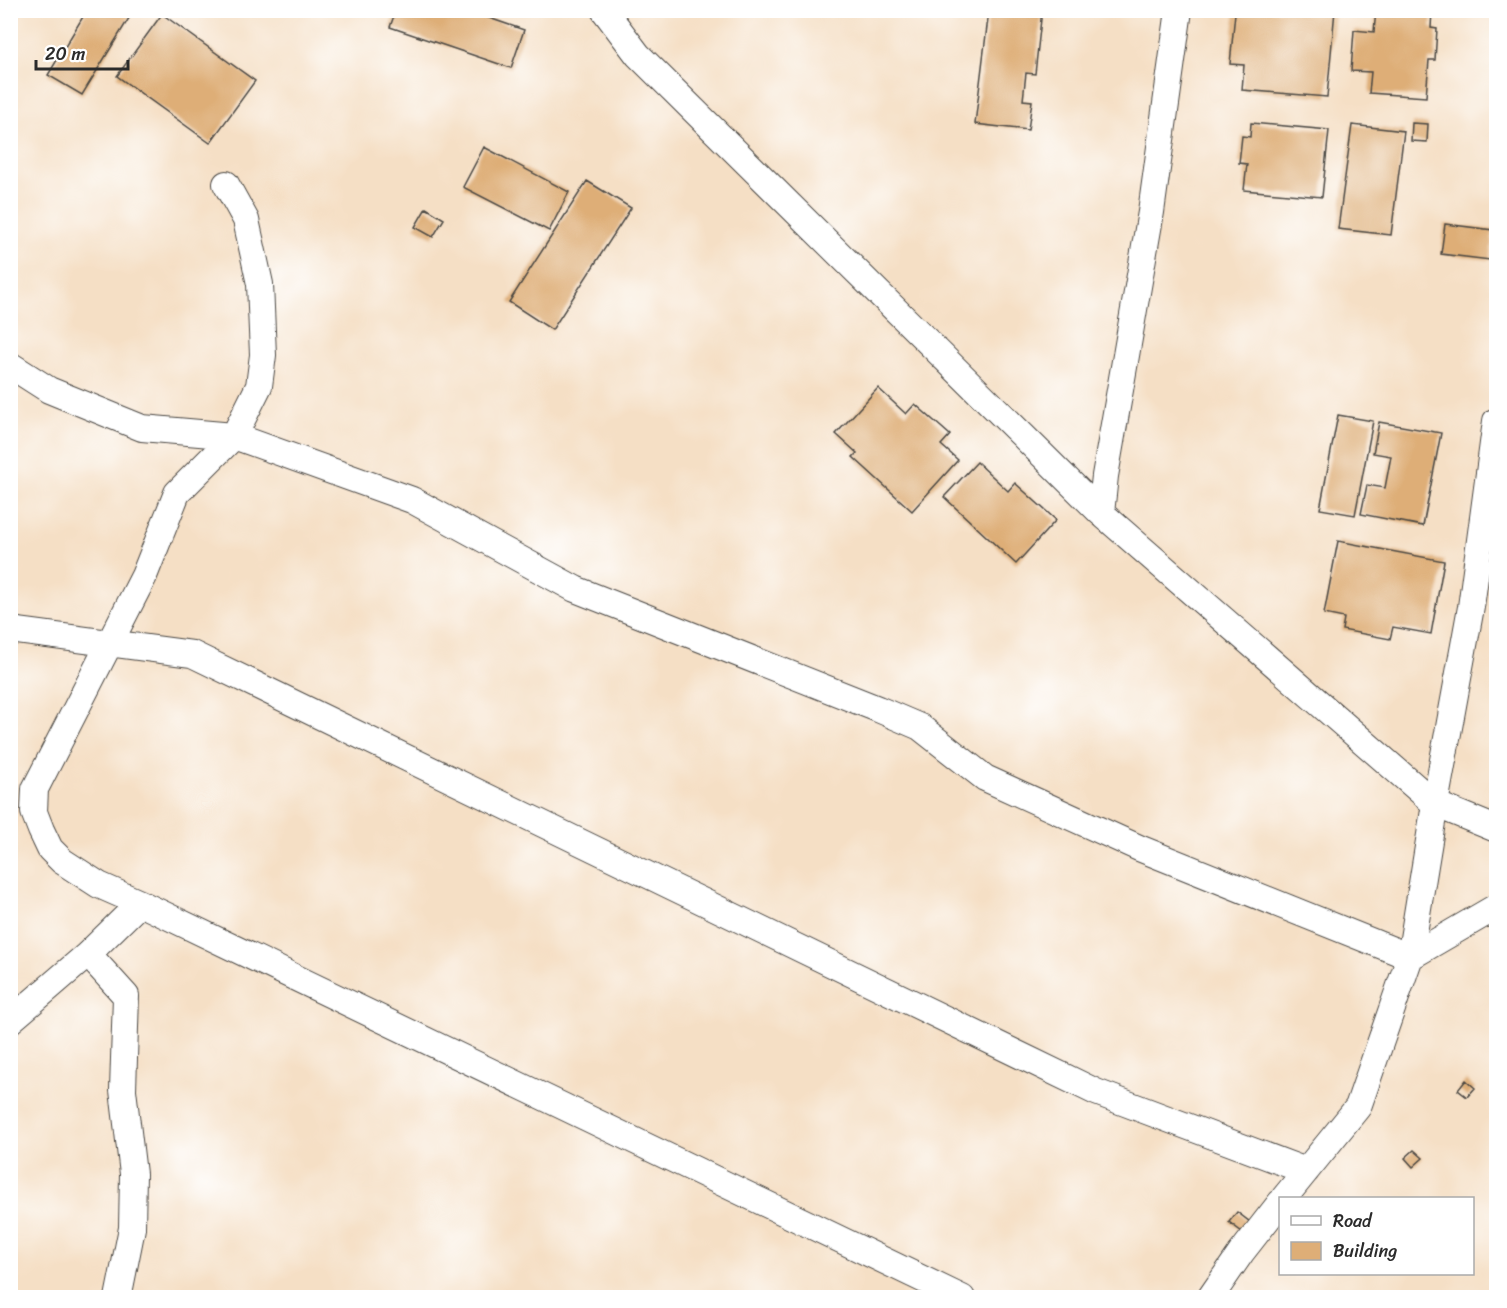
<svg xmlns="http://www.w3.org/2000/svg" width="1507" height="1308" font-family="Sriracha,sans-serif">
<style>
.building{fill:#deae77}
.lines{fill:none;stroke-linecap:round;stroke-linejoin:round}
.minor-casing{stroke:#494642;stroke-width:28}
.minor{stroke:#fff;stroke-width:26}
</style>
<rect width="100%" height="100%" fill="#fff"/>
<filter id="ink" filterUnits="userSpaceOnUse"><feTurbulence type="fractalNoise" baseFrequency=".0167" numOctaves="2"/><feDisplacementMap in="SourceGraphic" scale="12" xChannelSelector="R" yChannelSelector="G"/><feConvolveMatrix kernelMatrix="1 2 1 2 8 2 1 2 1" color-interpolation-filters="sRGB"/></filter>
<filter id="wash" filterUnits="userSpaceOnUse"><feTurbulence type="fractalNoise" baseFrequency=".008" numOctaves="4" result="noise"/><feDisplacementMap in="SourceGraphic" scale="24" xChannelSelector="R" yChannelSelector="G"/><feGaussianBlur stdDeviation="1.35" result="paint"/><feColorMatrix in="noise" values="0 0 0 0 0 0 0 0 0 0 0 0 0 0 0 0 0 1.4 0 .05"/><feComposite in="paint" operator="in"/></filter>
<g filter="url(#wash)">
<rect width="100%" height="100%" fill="#f5dfc5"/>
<g id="blocks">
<path class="building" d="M87,10h47l-52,85 -34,-20z
M396,10h70l58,20 -13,38 -121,-41z
M989,10h53l-7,64 -9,-1 -3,27 9,1 -4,29 -53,-6z
M1249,10h86l-8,87 -85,-7 2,-25 -14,-1 5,-51 13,1z
M1376,10h56l-1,18 6,1 -2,31h-6l-3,37 -57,-4 2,-21 -20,-1 3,-41 20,2z
M162,14l93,67 -45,62 -93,-67z
M1251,123l78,7 -7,67 -78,-7 3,-26 -8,-1 3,-27 8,1z
M1412,123l16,1 -1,18 -16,-1z
M1352,125l52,6 -13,104 -53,-6z
M484,147l85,45 -20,39 -86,-44z
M587,181l44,27 -79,122 -43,-28z
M426,208l18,11 -11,18 -18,-10z
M1445,224l48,6 -3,30 -49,-6z
M878,388l28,26 9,-10 35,31 -9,10 17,15 -46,51 -59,-54 4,-4 -21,-19z
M1338,415l35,6 -18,94 -35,-6z
M1379,422l62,11 -18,93 -62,-12 6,-29 18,3 6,-32 -18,-3z
M977,462l31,29 7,-8 41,37 -40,44 -72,-67z
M1338,541l106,20 -13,73 -38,-7 -3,12 -48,-9 2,-12 -20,-4z
M1466,1080l9,8 -8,9 -9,-7z
M1414,1150l9,8 -10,9 -8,-9z
M1237,1212l13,10 -8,10 -13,-10z"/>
</g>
</g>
<g filter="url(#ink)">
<use href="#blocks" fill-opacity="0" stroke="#494642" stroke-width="1.5"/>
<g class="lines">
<g class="minor-casing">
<path id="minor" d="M604,10l34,45 463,458 334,291 61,25
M226,184l20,36 14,64 3,71 -4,31 -25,50 -57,57 -33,83 -109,213 -1,23 7,18 9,19 12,12 37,24 41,18 822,395
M10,365l39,25 93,38 92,8 178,64 163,89 303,120 42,18 65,51 154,70 271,109 86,-50
M1101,513l4,-37 46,-264 28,-202
M10,630l182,24 904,438 210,79
M88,954l38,42 -3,94 10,84 -1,54 -14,70
M10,1021l78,-67 52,-51
M1284,1198l74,-91 52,-150 25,-153 36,-197 25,-186
M1210,1298l31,-45 39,-50"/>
</g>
<use href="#minor" class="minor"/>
</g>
</g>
<rect width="1507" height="1308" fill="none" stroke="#fff" stroke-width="36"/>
<rect x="1279" y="1197" width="195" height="78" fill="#ffffff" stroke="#aaaaaa" stroke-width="1.5"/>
<rect x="1291" y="1216" width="30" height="9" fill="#ffffff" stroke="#aaaaaa" stroke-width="1.5"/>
<text x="1333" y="1227" font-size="18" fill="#2b2b2b">Road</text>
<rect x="1291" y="1242" width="30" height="18" fill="#deae77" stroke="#aaaaaa" stroke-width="1.5"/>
<text x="1333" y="1257" font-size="18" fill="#2b2b2b">Building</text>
<path d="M36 60v9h92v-9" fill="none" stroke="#2b2b2b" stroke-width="3"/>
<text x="45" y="60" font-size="18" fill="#2b2b2b" stroke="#ffffff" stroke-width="4.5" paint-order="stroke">20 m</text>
</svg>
